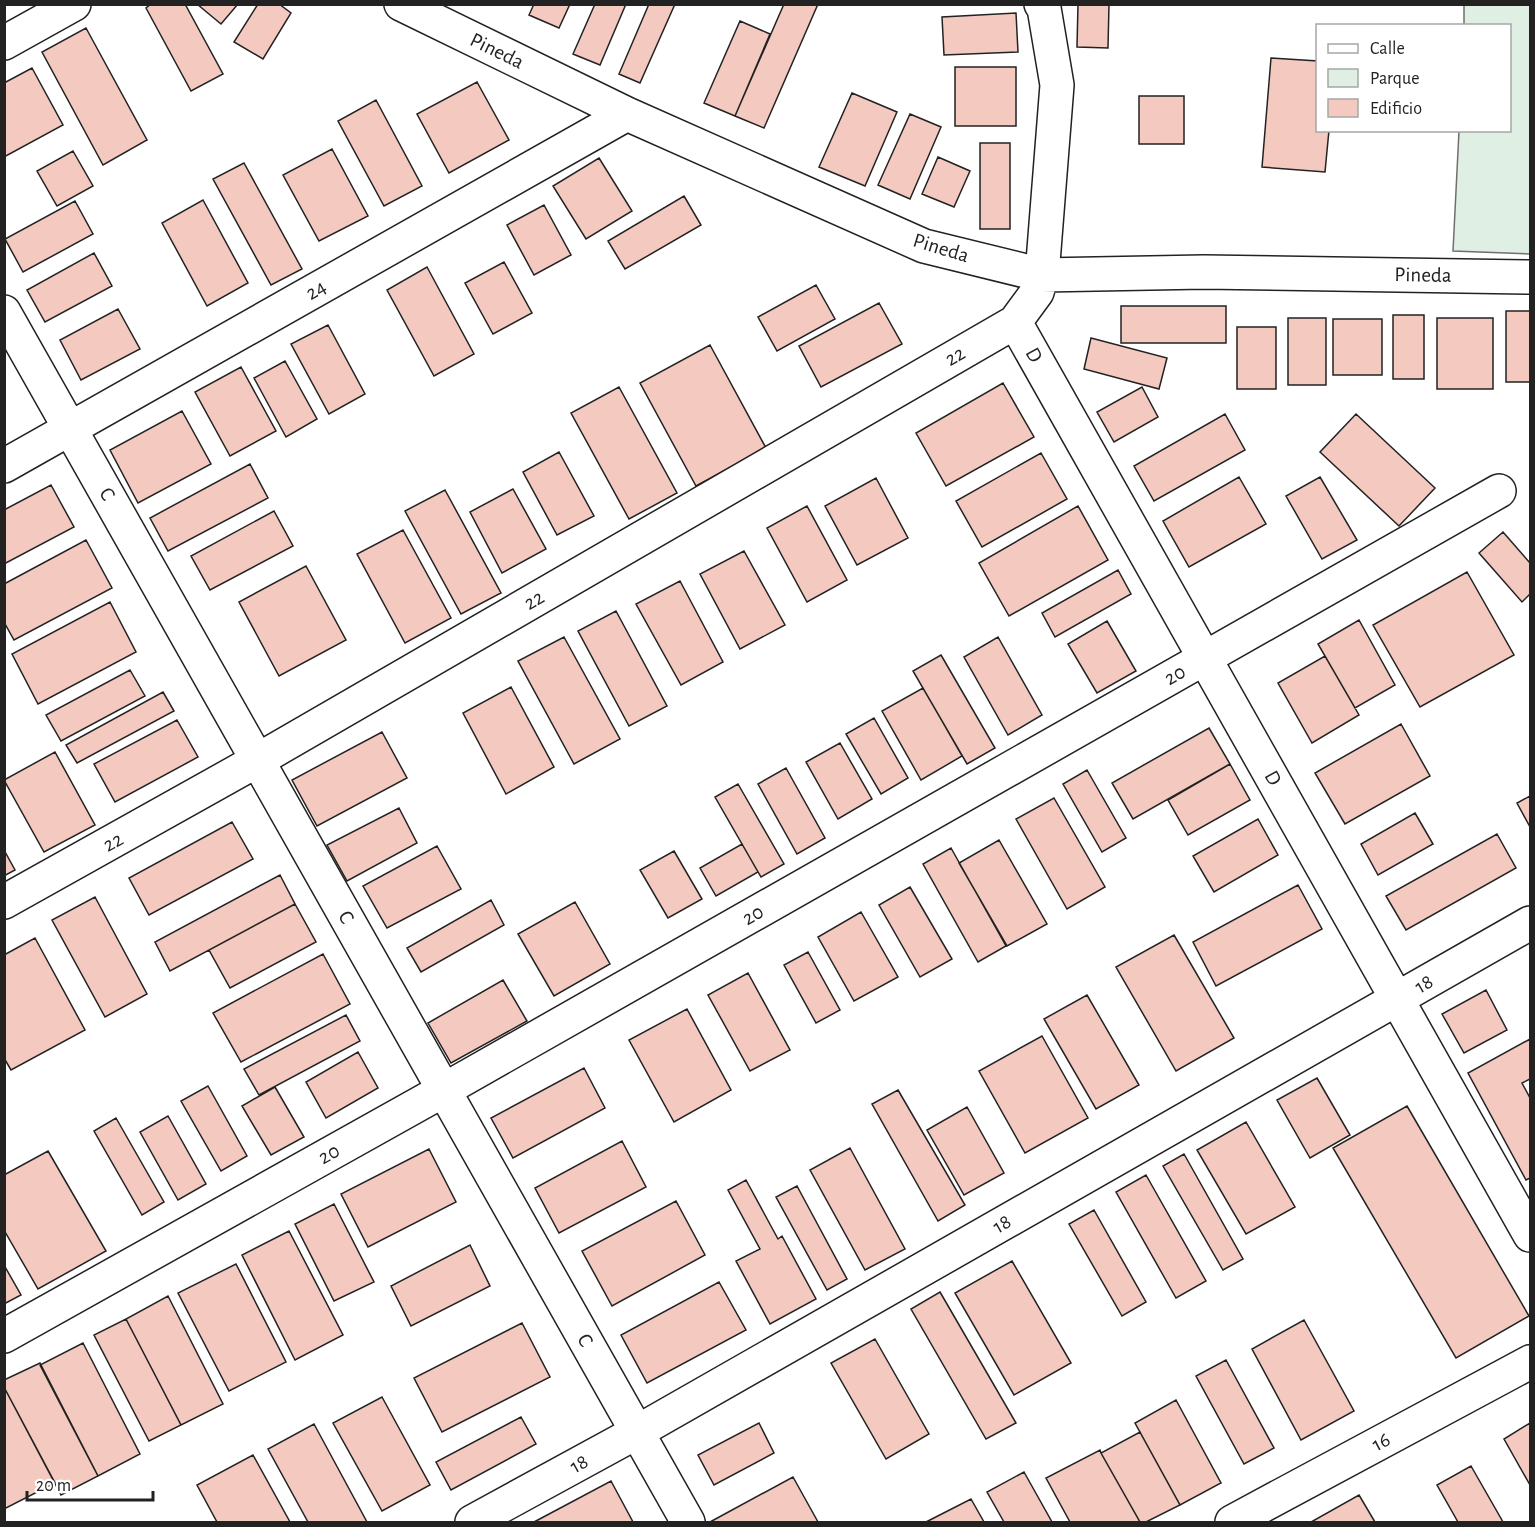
<svg xmlns="http://www.w3.org/2000/svg" width="1535" height="1527" font-family="'Alegreya Sans',sans-serif">
<style>
.green{fill:#e0efe3;stroke:#6f6f6f;stroke-width:1.5}
.building{fill:#f3c9c0;stroke:#222;stroke-width:1.5}
.lines{fill:none;stroke-linecap:round;stroke-linejoin:round}
.minor-casing{stroke:#222;stroke-width:36}
.minor{stroke:#fff;stroke-width:33}
.labels{text-anchor:middle;dominant-baseline:central;stroke-width:4.5;stroke-linejoin:round;paint-order:stroke}
.street-label{font-size:21px;fill:#222;stroke:#fff}
</style>
<rect width="100%" height="100%" fill="#fff"/>
<path class="green" d="M1464,5h66v249l-77,-3 6,-120 51,-1v-104l-46,-1z"/>
<path class="building" d="M151,4h34l38,70 -32,17 -45,-83z
M197,4h41l-17,20z
M258,4h21l12,9 -28,46 -29,-17z
M534,4h36l-11,24 -30,-13z
M595,4h31l-26,61 -27,-11z
M649,4h26l-35,79 -21,-9z
M784,4h34l-54,124 -29,-12z
M1078,4h31l-1,44 -31,-1z
M1016,13l2,39 -74,3 -2,-38z
M740,21l30,13 -35,82 -31,-13z
M86,28l61,112 -44,25 -61,-113z
M1271,58l47,3v69h11l-4,42 -63,-5z
M955,67h61v59h-61z
M32,68l31,57 -59,32v-74z
M477,82l32,58 -60,33 -32,-59z
M852,93l45,19 -32,74 -46,-19z
M1139,96h45v48h-45z
M376,100l46,86 -38,20 -46,-85z
M910,114l31,13 -31,72 -32,-14z
M980,143h30v86h-30z
M332,149l36,67 -49,25 -36,-66z
M73,151l20,35 -36,20 -20,-35z
M938,157l32,14 -16,36 -32,-13z
M599,158l33,53 -46,28 -33,-53z
M244,163l58,106 -31,16 -58,-106z
M684,196l17,29 -76,44 -17,-28z
M203,200l45,83 -41,23 -45,-83z
M75,201l18,33 -70,38 -18,-33z
M544,205l27,50 -37,20 -27,-50z
M94,253l18,33 -67,36 -18,-32z
M504,262l28,51 -39,21 -28,-51z
M427,267l47,87 -40,22 -47,-86z
M816,285l19,34 -58,32 -19,-34z
M879,303l23,41 -81,43 -22,-41z
M1121,306h105v37h-105z
M118,309l22,40 -59,31 -21,-40z
M1506,311h24v71h-24z
M1393,315h31v64h-31z
M1288,318h38v67h-38z
M1437,318h56v71h-56z
M1333,319h49v56h-49z
M328,325l37,69 -36,20 -38,-70z
M1237,327h39v62h-39z
M1091,338l76,20 -8,31 -75,-20z
M710,345l56,103 -70,38 -56,-103z
M285,361l32,58 -31,18 -32,-59z
M241,367l35,64 -46,25 -35,-64z
M1003,383l31,54 -88,49 -30,-53z
M619,387l58,106 -48,26 -58,-106z
M1142,387l16,30 -44,25 -17,-30z
M182,411l29,53 -73,39 -28,-53z
M1225,414l20,36 -91,51 -20,-35z
M1356,414l79,74 -36,38 -79,-74z
M559,452l35,64 -37,19 -34,-63z
M1041,453l26,46 -85,48 -26,-46z
M250,464l18,34 -100,53 -18,-33z
M1239,477l27,47 -77,43 -26,-46z
M1320,477l37,63 -35,19 -36,-63z
M876,478l32,60 -51,27 -32,-59z
M51,485l23,42 -70,37v-54z
M513,489l33,60 -44,24 -32,-61z
M445,490l56,103 -40,21 -56,-103z
M807,506l40,74 -40,22 -40,-74z
M1078,506l30,54 -99,56 -30,-53z
M274,511l19,35 -83,44 -19,-34z
M403,530l48,88 -46,25 -48,-89z
M1503,532l27,31v31l-8,8 -43,-49z
M86,540l26,48 -98,52 -10,-18v-38z
M744,551l41,74 -45,24 -40,-75z
M306,566l40,74 -67,36 -40,-74z
M1118,570l13,24 -76,43 -13,-24z
M1467,572l47,83 -94,52 -47,-82z
M680,581l43,81 -42,23 -45,-81z
M110,602l26,50 -98,52 -26,-50z
M616,611l51,95 -38,20 -51,-95z
M1359,620l36,65 -40,23 -37,-64z
M1107,621l29,50 -39,22 -29,-49z
M564,637l56,102 -46,25 -56,-103z
M998,637l44,78 -34,20 -44,-78z
M941,655l54,93 -28,16 -54,-93z
M1325,656l34,59 -47,28 -34,-60z
M130,670l15,26 -84,45 -15,-26z
M511,687l43,80 -48,27 -43,-81z
M923,688l39,68 -41,24 -39,-69z
M163,692l11,19 -97,52 -11,-18z
M874,718l34,60 -27,16 -35,-60z
M177,720l21,37 -83,45 -21,-38z
M1401,724l29,52 -85,48 -30,-51z
M1209,728l21,36 -97,55 -21,-36z
M382,732l25,46 -90,48 -25,-46z
M840,743l32,56 -34,20 -32,-57z
M55,752l40,73 -51,27 -40,-72z
M1230,764l20,36 -62,35 -20,-35z
M786,768l39,70 -28,16 -39,-70z
M1087,770l39,68 -24,14 -39,-68z
M738,784l46,80 -23,13 -46,-80z
M1530,796v31l-13,-24z
M1054,798l51,89 -38,22 -51,-90z
M399,808l18,35 -70,38 -20,-36z
M1415,813l18,31 -55,31 -17,-31z
M1258,819l20,36 -64,37 -21,-36z
M232,822l21,37 -104,56 -20,-37z
M1497,834l19,34 -110,62 -20,-34z
M999,840l48,84 -40,22 -48,-83z
M742,844l16,28 -42,24 -16,-28z
M437,846l24,43 -74,39 -24,-42z
M951,848l55,98 -28,16 -55,-98z
M4,850l11,20 -11,6z
M674,851l28,48 -34,19 -28,-48z
M280,875l15,29 -125,67 -15,-29z
M1298,885l24,44 -106,57 -23,-44z
M910,887l42,72 -32,18 -41,-72z
M95,897l52,97 -42,23 -53,-97z
M491,900l13,25 -83,47 -14,-24z
M575,902l35,62 -56,32 -36,-62z
M295,904l21,38 -86,46 -21,-38z
M861,912l37,65 -44,24 -36,-64z
M1174,935l60,103 -58,33 -60,-104z
M35,938l50,92 -74,40 -7,-12v-103z
M808,952l32,58 -24,13 -32,-58z
M323,954l27,50 -109,58 -28,-49z
M748,973l42,77 -40,21 -42,-76z
M503,980l24,41 -76,42 -23,-40z
M1486,990l21,40 -43,23 -22,-39z
M1087,995l52,90 -43,24 -52,-90z
M687,1009l44,81 -57,32 -45,-82z
M346,1015l14,26 -101,54 -15,-26z
M1042,1036l46,82 -63,35 -46,-82z
M1530,1039v40l-8,4 8,15v80l-4,2 -58,-107z
M358,1052l20,36 -52,30 -20,-36z
M584,1068l21,40 -92,50 -22,-40z
M1317,1078l33,57 -40,23 -33,-58z
M208,1086l39,70 -26,15 -40,-70z
M275,1087l29,50 -33,18 -29,-49z
M898,1090l67,115 -27,16 -66,-117z
M1407,1106l122,210 -73,42 -123,-210z
M967,1107l37,66 -40,22 -37,-65z
M168,1116l38,68 -28,16 -38,-68z
M116,1118l48,84 -22,13 -48,-84z
M1246,1122l49,85 -49,27 -49,-84z
M622,1141l24,46 -87,46 -24,-45z
M850,1148l55,101 -40,21 -55,-100z
M429,1149l27,53 -88,45 -27,-53z
M48,1151l58,100 -68,38 -34,-59v-55z
M1184,1154l59,105 -20,11 -60,-104z
M1146,1175l60,106 -30,17 -60,-106z
M746,1180l32,59 4,-3 34,63 -46,25 -34,-63 24,-12 -32,-59z
M797,1186l50,93 -20,11 -51,-93z
M676,1201l29,54 -93,51 -30,-55z
M334,1204l40,78 -40,19 -39,-77z
M1094,1210l52,92 -24,14 -53,-92z
M289,1231l54,104 -48,25 -53,-105z
M470,1245l20,41 -79,40 -20,-40z
M1012,1261l59,102 -57,32 -59,-102z
M236,1264l50,98 -57,29 -51,-98z
M4,1265l17,30 -17,9z
M719,1282l27,48 -99,53 -26,-48z
M940,1292l76,131 -30,16 -75,-130z
M168,1296l55,108 -42,21 -55,-106z
M126,1319l55,106 -32,16 -55,-106z
M1304,1320l50,91 -53,29 -49,-91z
M522,1323l28,54 -108,55 -28,-54z
M875,1339l54,95 -43,25 -55,-96z
M83,1343l57,111 -42,22 -58,-111z
M1226,1360l48,88 -30,16 -48,-88z
M40,1363l58,113 -37,19 -57,-108v-7z
M4,1387l51,96 -49,25 -2,-4z
M382,1397l48,88 -48,26 -49,-88z
M1176,1400l45,83 -41,22 -45,-82z
M521,1417l15,27 -85,46 -15,-28z
M759,1423l15,30 -60,32 -16,-30z
M1530,1423v62l-26,-46z
M314,1424l53,98h-59l-40,-73z
M1140,1432l40,73 -34,17h-6l-39,-69z
M1100,1450l1,3 39,69h-70l-24,-44z
M253,1455l37,67h-73l-20,-37z
M1471,1466l32,56h-45l-21,-37z
M1024,1472l28,50h-48l-17,-30z
M793,1477l25,45h-108z
M611,1481l22,41h-99z
M1359,1495l16,27h-64z
M971,1499l13,23h-58z"/>
<g class="lines">
<g class="minor-casing">
<path id="minor" d="M401,4l226,110 297,132 118,29 162,-3 326,5
M4,43l70,-39
M4,312l684,1210
M1015,322l515,913
M4,466l623,-352
M4,902l254,-142 757,-438 22,-30 5,-17 15,-190 -13,-77 -3,-4
M4,1336l440,-246 1055,-599
M472,1522l165,-90 893,-509
M1232,1522l298,-160"/>
</g>
<use href="#minor" class="minor"/>
</g>
<g class="labels">
<g class="street-label">
<text transform="translate(497 51) rotate(26)">Pineda</text>
<text transform="translate(941 248) rotate(17)">Pineda</text>
<text transform="translate(1423 275) rotate(1)">Pineda</text>
<text transform="translate(316 290) rotate(-30)">24</text>
<text transform="translate(1034 355) rotate(61)">D</text>
<text transform="translate(955 356) rotate(-30)">22</text>
<text transform="translate(107 494) rotate(60)">C</text>
<text transform="translate(534 600) rotate(-30)">22</text>
<text transform="translate(1175 675) rotate(-30)">20</text>
<text transform="translate(1273 778) rotate(61)">D</text>
<text transform="translate(113 842) rotate(-29)">22</text>
<text transform="translate(753 915) rotate(-30)">20</text>
<text transform="translate(346 917) rotate(61)">C</text>
<text transform="translate(1424 984) rotate(-30)">18</text>
<text transform="translate(329 1154) rotate(-29)">20</text>
<text transform="translate(1002 1224) rotate(-30)">18</text>
<text transform="translate(585 1340) rotate(61)">C</text>
<text transform="translate(1381 1442) rotate(-28)">16</text>
<text transform="translate(579 1464) rotate(-29)">18</text>
</g>
</g>
<rect width="1535" height="1527" fill="none" stroke="#222222" stroke-width="12"/>
<rect x="1316" y="24" width="195" height="108" fill="#ffffff" stroke="#a7a7a7" stroke-width="1.5"/>
<rect x="1328" y="44" width="30" height="9" fill="#ffffff" stroke="#a7a7a7" stroke-width="1.5"/>
<text x="1370" y="54" font-size="18" fill="#222222">Calle</text>
<rect x="1328" y="69" width="30" height="18" fill="#e0efe3" stroke="#a7a7a7" stroke-width="1.5"/>
<text x="1370" y="84" font-size="18" fill="#222222">Parque</text>
<rect x="1328" y="99" width="30" height="18" fill="#f3c9c0" stroke="#a7a7a7" stroke-width="1.5"/>
<text x="1370" y="114" font-size="18" fill="#222222">Edificio</text>
<path d="M27 1491v9h126v-9" fill="none" stroke="#222222" stroke-width="3"/>
<text x="36" y="1491" font-size="18" fill="#222222" stroke="#ffffff" stroke-width="4.5" paint-order="stroke">20 m</text>
</svg>
